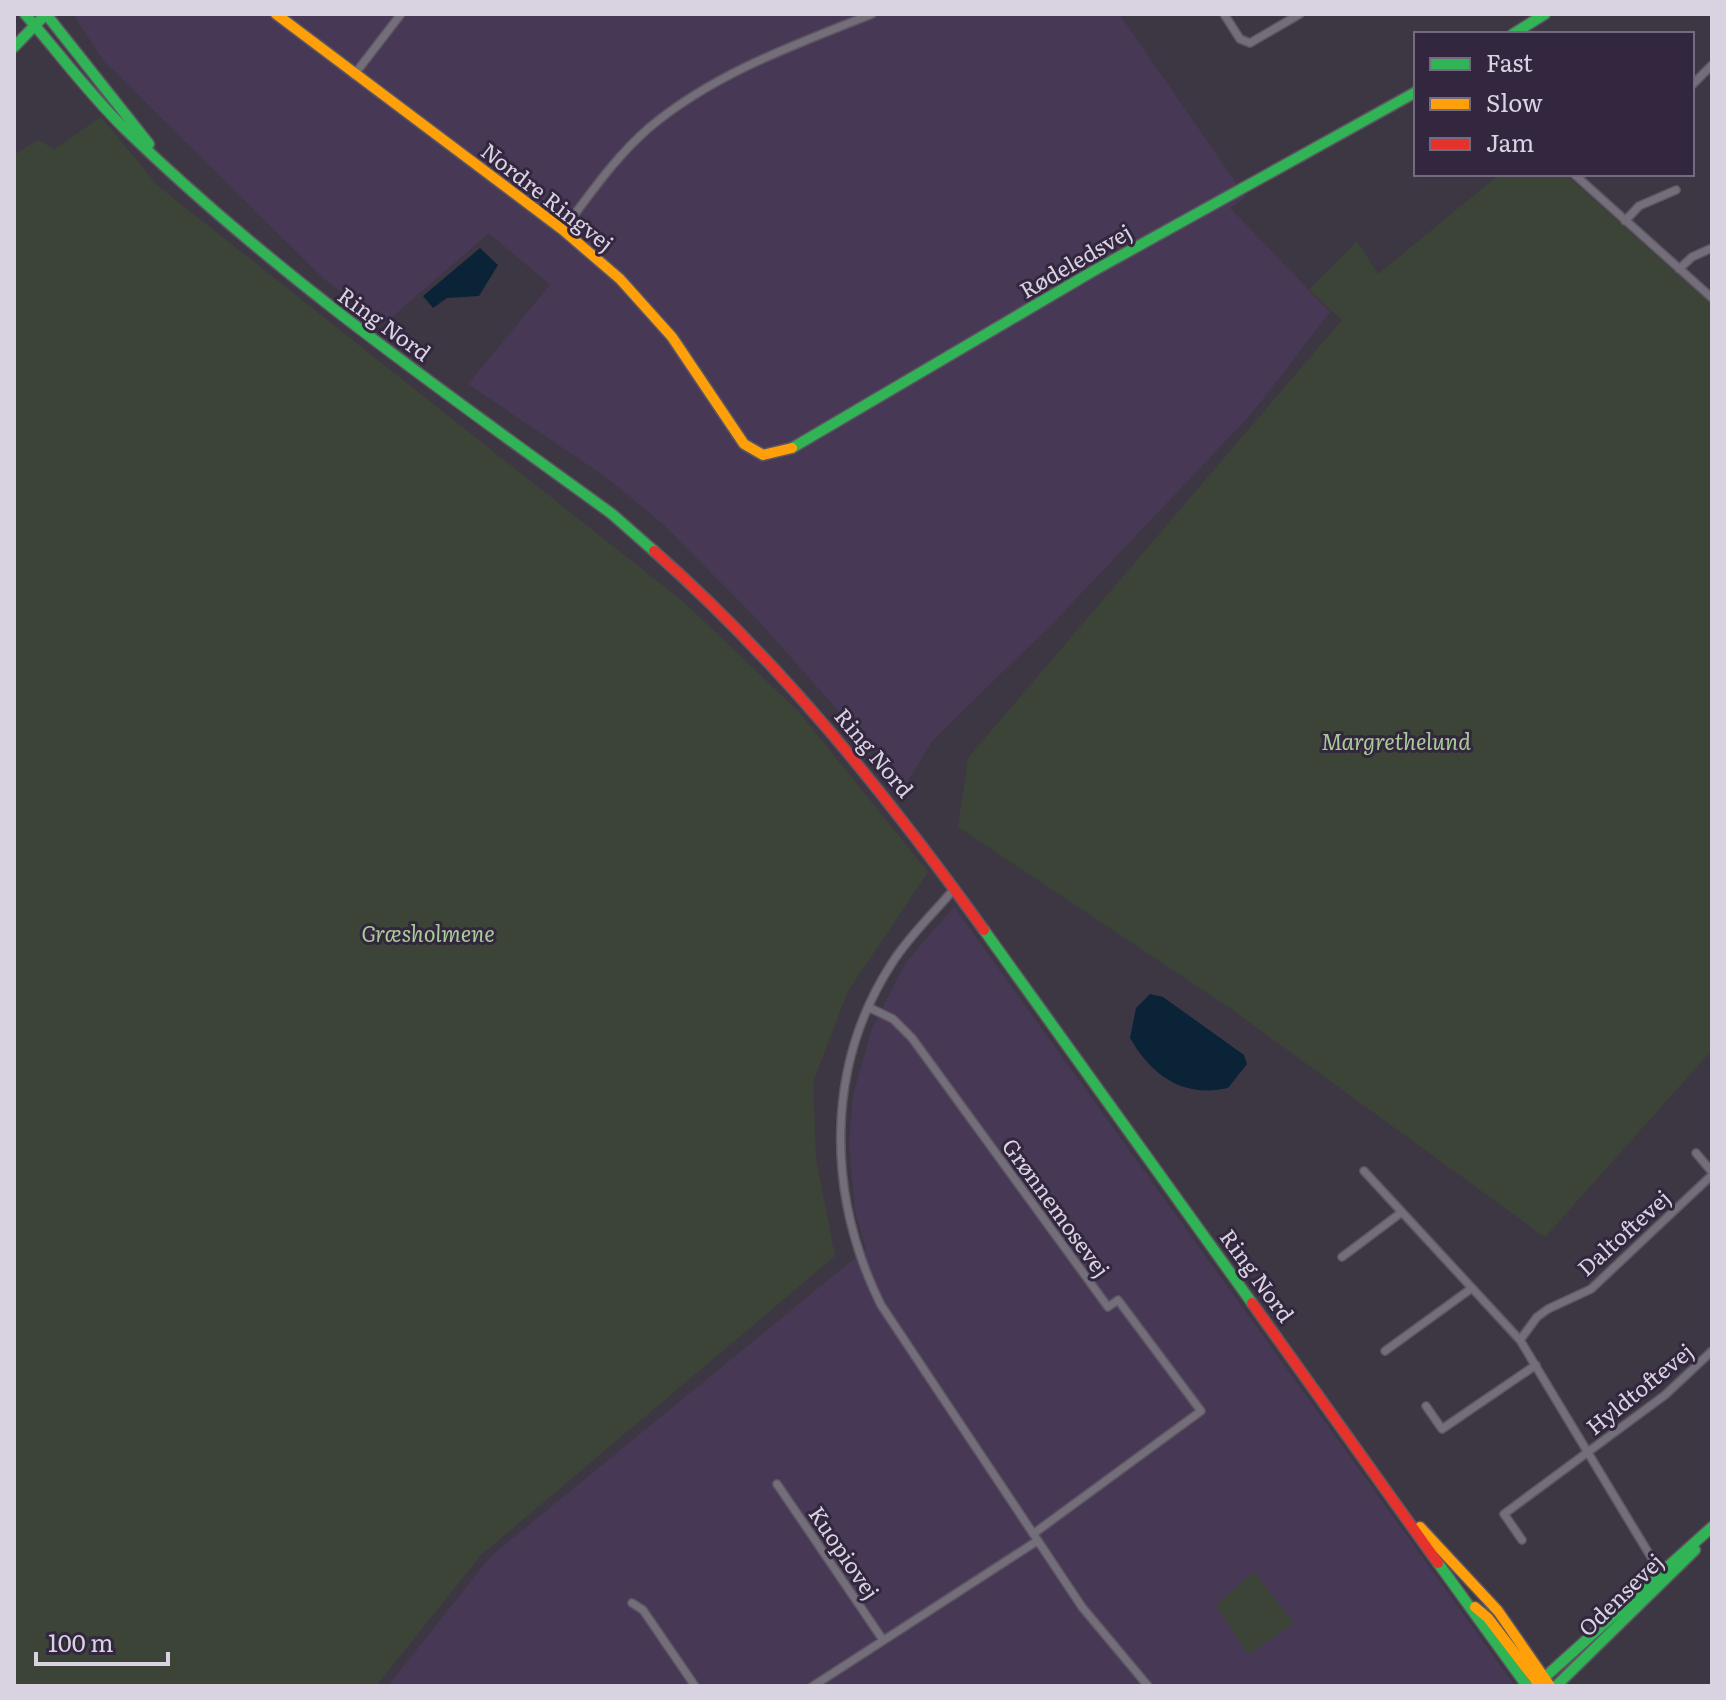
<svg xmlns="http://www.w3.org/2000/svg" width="1726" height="1700" font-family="Literata,serif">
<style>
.built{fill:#473955}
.green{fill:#3c4437}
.water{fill:#0a2337}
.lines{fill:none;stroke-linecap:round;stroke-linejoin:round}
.street-casing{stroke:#5b5661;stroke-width:10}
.fast-casing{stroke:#5b5661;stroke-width:13}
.slow-casing{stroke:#5b5661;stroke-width:13}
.jam-casing{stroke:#5b5661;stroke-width:13}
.street{stroke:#736e79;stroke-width:7}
.fast{stroke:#30b455;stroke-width:10}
.slow{stroke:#ff9f0a;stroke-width:10}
.jam{stroke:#e5322d;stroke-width:10}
.labels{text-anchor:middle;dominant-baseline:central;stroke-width:6;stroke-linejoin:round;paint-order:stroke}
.street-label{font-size:22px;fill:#d9d2e1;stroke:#33273f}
.park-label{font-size:22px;font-style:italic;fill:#a9cb95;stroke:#33273f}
</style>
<rect width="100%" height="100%" fill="#3d3743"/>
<path class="built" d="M73,14h1046l127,183 -16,11 100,104 -78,101 -198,209 -122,119 -27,45 -148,-167 -94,-95 -57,-47 -138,-93 82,-99 -61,-52 -104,90 -60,-43 -222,-220z
M954,907l561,779h-1127l103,-130 375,-307 -11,-38 -6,-68 4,-48 19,-67 34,-66z"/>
<path class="green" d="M101,117l57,69 528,418 113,108 129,160 -80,119 -35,91 3,77 19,97 -354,299 -105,131h-362v-1531l24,-15 16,9z
M1500,174h65l147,131v745l-167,187 -318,-231 -269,-179 10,-69 374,-438 -33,-30 48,-49 21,33z
M1254,1572l40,51 -46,32 -32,-50z"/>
<path class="water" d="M480,248l18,17 -19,31 -32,2 -14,10 -10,-12z
M1150,994l13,3 81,58 3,9 -19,24c-45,10 -76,-12 -98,-50l6,-30z"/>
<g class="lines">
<g class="street-casing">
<path id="street" d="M1224,14l16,25 10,4 50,-29
M354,75l47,-61
M1692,85l20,-20
M1574,174l138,124
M1625,221l14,-15 37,-16
M563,230c27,-36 53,-74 87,-103 65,-54 144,-82 222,-113
M1679,269l13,-12 20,-9
M954,889c-21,25 -44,46 -62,74 -68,105 -65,233 -11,342l201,302 66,79
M868,1007l25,12 19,19 196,269 10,-7 83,111 -168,123
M1696,1153l16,19
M1364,1171l156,169 143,237
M1342,1257l60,-45
M1520,1340l17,-23 11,-8 43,-20 121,-114
M1385,1351l87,-63
M1426,1406l16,23 94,-64
M777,1484l106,156
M1522,1540l-18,-26 161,-119 47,-44
M632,1603l11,7 52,76
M813,1686l224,-145"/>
</g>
<g class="fast-casing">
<path id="fast" d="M25,14c33,38 64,80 100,115 149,145 319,263 487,385l42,37
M46,14l103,130
M1513,34l32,-20
M14,47l32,-33
M792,448l303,-178 321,-178
M984,930l268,373
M1438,1563l89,123
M1535,1686l177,-159
M1556,1686l139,-136"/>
</g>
<g class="slow-casing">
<path id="slow" d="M276,14l287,216 57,49 52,58 72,107 19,11 29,-7
M1420,1527l78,84 52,75
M1475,1607l13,11 52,68"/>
</g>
<g class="jam-casing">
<path id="jam" d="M654,551c127,112 231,242 330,379
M1252,1303l186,260"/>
</g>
<use href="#street" class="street"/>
<use href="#fast" class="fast"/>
<use href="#slow" class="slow"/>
<use href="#jam" class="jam"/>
</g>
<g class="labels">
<g class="street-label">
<text transform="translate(548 196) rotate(38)">Nordre Ringvej</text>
<text transform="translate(1075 260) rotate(-30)">Rødeledsvej</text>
<text transform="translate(385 323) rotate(36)">Ring Nord</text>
<text transform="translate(875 752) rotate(50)">Ring Nord</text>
<text transform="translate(1057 1207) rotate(54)">Grønnemosevej</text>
<text transform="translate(1623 1232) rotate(-42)">Daltoftevej</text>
<text transform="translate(1258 1275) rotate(54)">Ring Nord</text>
<text transform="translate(1639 1388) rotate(-39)">Hyldtoftevej</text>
<text transform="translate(845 1552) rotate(56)">Kuopiovej</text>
<text transform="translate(1620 1594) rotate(-44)">Odensevej</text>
</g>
<g class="park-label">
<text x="1396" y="740">Margrethelund</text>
<text x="428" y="932">Græsholmene</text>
</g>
</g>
<rect width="1726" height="1700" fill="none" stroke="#d9d2e1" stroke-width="32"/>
<rect x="1414" y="32" width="280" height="144" fill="#33273f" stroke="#756b80" stroke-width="2"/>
<rect x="1430" y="58" width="40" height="12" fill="#30b455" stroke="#756b80" stroke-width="2"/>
<text x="1486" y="72" font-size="24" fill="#d9d2e1">Fast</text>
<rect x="1430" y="98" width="40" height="12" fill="#ff9f0a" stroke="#756b80" stroke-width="2"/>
<text x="1486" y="112" font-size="24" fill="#d9d2e1">Slow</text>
<rect x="1430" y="138" width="40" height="12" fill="#e5322d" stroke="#756b80" stroke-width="2"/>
<text x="1486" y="152" font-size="24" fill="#d9d2e1">Jam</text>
<path d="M36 1652v12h132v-12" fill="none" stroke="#d9d2e1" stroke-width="4"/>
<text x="48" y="1652" font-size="24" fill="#d9d2e1" stroke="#33273f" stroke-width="6" paint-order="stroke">100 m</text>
</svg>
